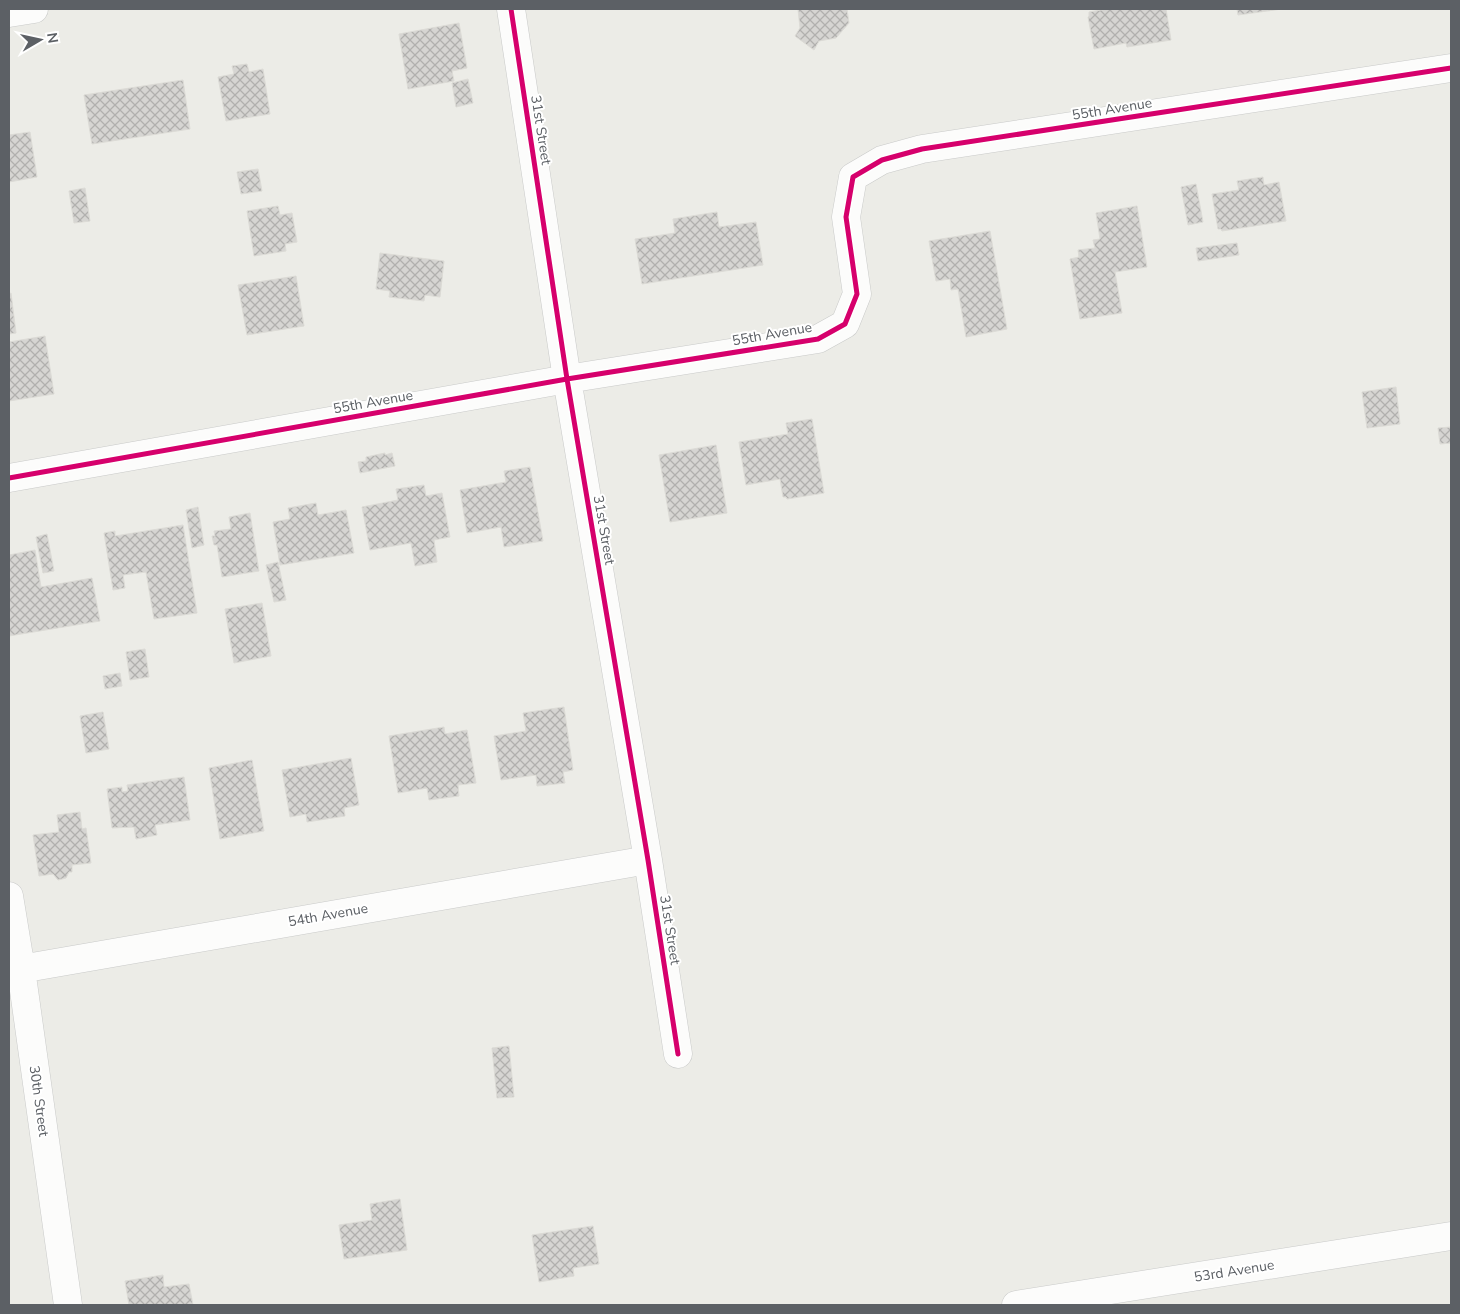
<svg xmlns="http://www.w3.org/2000/svg" width="1460" height="1314" font-family="'Nunito Sans',sans-serif">
<style>
.building{fill:url(#building-cross-hatch);stroke:#dcdbd6}
.lines{fill:none;stroke-linecap:round;stroke-linejoin:round}
.minor-casing{stroke:#c9cac9;stroke-width:29}
.minor{stroke:#fcfcfb;stroke-width:28}
.cycleway-casing{stroke:#fff;stroke-width:8}
.cycleway{stroke:#d6006c;stroke-width:5}
.labels{text-anchor:middle;dominant-baseline:central;stroke-width:4;stroke-linejoin:round;paint-order:stroke}
.street-label{font-size:14px;fill:#5c6065;stroke:#fff}
</style>
<defs>
<pattern id="building-cross-hatch" width="8" height="8" patternUnits="userSpaceOnUse" patternTransform="scale(1.25)"><rect width="8" height="8" fill="#d6d5d2"/><path d="M0 0l8 8M0 8l8-8" fill="none" stroke="#b1b0ae"/></pattern>
</defs>
<rect width="100%" height="100%" fill="#ecece7"/>
<path class="building" d="M798,9h49l2,14 -13,15 -17,3 -5,9 -19,-14 5,-8z
M1107,9h59l5,31 -44,7 -1,-4 -32,6 -6,-32 1,-1v-4z
M1237,9h45l-44,6z
M459,23l8,45 -15,3 2,10 -46,8 -9,-55z
M247,64l2,8 14,-3 7,45 -44,7 -8,-44 16,-3 -2,-8z
M468,79l5,24 -17,4 -4,-24z
M183,80l7,49 -98,15 -8,-49z
M30,132l7,45 -28,5v-47z
M258,169l4,22 -21,3 -4,-22z
M1263,177l1,8 15,-3 7,39 -64,10 -1,-2h-3l-6,-35 27,-4 -2,-9z
M1196,184l7,38 -15,3 -7,-38z
M85,188l5,33 -16,2 -5,-32z
M278,206l2,9 12,-2 5,29 -12,2 1,7 -32,5 -7,-45z
M1137,206l10,61 -32,5 7,41 -42,6 -10,-60 9,-2 -1,-7 17,-2 -2,-8 7,-1 -4,-26z
M717,212l2,15 37,-5 7,43 -121,19 -7,-45 40,-6 -2,-14z
M990,231l17,98 -41,8 -8,-48 -7,1 -1,-11 -14,2 -7,-40z
M1237,243l2,12 -41,6 -2,-13z
M380,253l64,8 -4,36 -15,-2 -1,6 -35,-4 1,-6 -14,-2z
M296,276l8,50 -57,9 -9,-50z
M11,293l5,40 -7,1v-40z
M45,336l9,58 -45,7v-59z
M1396,387l4,37 -33,4 -5,-36z
M812,419l12,74 -37,6 -1,-2h-3l-3,-18 -34,6 -7,-43 49,-8 -2,-11z
M1451,427v16l-11,1 -2,-16z
M716,445l11,68 -57,9 -11,-67z
M385,453v2l7,-2 3,13 -35,7 -2,-11 8,-1v-4z
M530,467l13,74 -39,6 -3,-20 -34,6 -7,-43 46,-8 -2,-11z
M424,485l2,11 16,-3 8,44 -16,3 3,22 -22,4 -4,-23 -41,7 -8,-43 36,-7 -2,-11z
M316,503l2,12 28,-5 8,43 -74,12 -7,-43 17,-3 -2,-11z
M198,507l6,38 -12,3 -6,-38z
M250,513l9,58 -37,6 -5,-32h-3l-2,-9h3l-1,-5 17,-2 -2,-12z
M183,525l14,88 -43,6 -8,-47 -23,3 2,13 -12,2 -9,-57 11,-2v5z
M47,534l7,37 -11,2 -7,-36z
M35,550l6,37 51,-9 8,43 -91,15v-81z
M278,562l8,38 -12,2 -8,-37z
M262,603l9,53 -37,7 -9,-54z
M145,649l4,28 -19,3 -4,-28z
M120,673l2,13 -17,3 -2,-13z
M564,707l9,63 -10,2 2,11 -28,3 -1,-11 -35,5 -7,-44 32,-5 -3,-18z
M103,712l6,37 -23,4 -6,-37z
M444,727l1,7 22,-4 9,53 -18,2 1,11 -30,4 -2,-12 -29,5 -9,-57z
M351,758l8,47 -15,3 1,8 -38,6 -1,-8 -16,3 -8,-47z
M252,760l12,71 -44,8 -11,-71z
M184,777l6,43 -35,5 2,10 -21,4 -2,-12 -22,1 -5,-39 15,-2v5l6,-1 -1,-6z
M80,812l2,17 4,-1 5,35 -19,2v7h-3l-3,6 -8,2 -5,-6 -14,2 -6,-41 26,-3 -2,-17z
M509,1046l5,51 -17,1 -5,-50z
M400,1199l7,51 -63,9 -5,-34 33,-5 -2,-16z
M593,1226l6,38 -26,4 1,8 -35,6 -7,-47z
M163,1275l1,12 25,-3 4,21h-64l-4,-24z"/>
<g class="lines">
<g class="minor-casing">
<path id="minor" d="M511,9l56,370 81,481 30,194
M9,13l25,-4
M9,478l558,-99 251,-40 27,-15 12,-30 -11,-77 7,-40 29,-17 40,-11 529,-81
M9,896l12,73 47,336
M9,971l639,-111
M1016,1305l435,-69"/>
</g>
<use href="#minor" class="minor"/>
<g class="cycleway-casing">
<path id="cycleway" d="M511,9l56,370 81,481 30,194
M9,478l558,-99 251,-40 27,-15 12,-30 -11,-77 7,-40 29,-17 40,-11 529,-81"/>
</g>
<use href="#cycleway" class="cycleway"/>
</g>
<g class="labels">
<g class="street-label">
<text transform="translate(1112 109) rotate(-9)">55th Avenue</text>
<text transform="translate(541 130) rotate(81)">31st Street</text>
<text transform="translate(772 334) rotate(-10)">55th Avenue</text>
<text transform="translate(373 402) rotate(-10)">55th Avenue</text>
<text transform="translate(604 530) rotate(80)">31st Street</text>
<text transform="translate(328 915) rotate(-10)">54th Avenue</text>
<text transform="translate(670 930) rotate(81)">31st Street</text>
<text transform="translate(39 1101) rotate(82)">30th Street</text>
<text transform="translate(1234 1271) rotate(-9)">53rd Avenue</text>
</g>
</g>
<rect width="1460" height="1314" fill="none" stroke="#5c6065" stroke-width="20"/>
<g transform="translate(40 40) rotate(81)" stroke="#ffffff" stroke-width="4" paint-order="stroke">
<path d="M0-4L9 19L0 12L-9 19Z" fill="#5c6065"/>
<text y="-8" font-size="14" font-weight="bold" text-anchor="middle" fill="#5c6065">N</text>
</g>
</svg>
